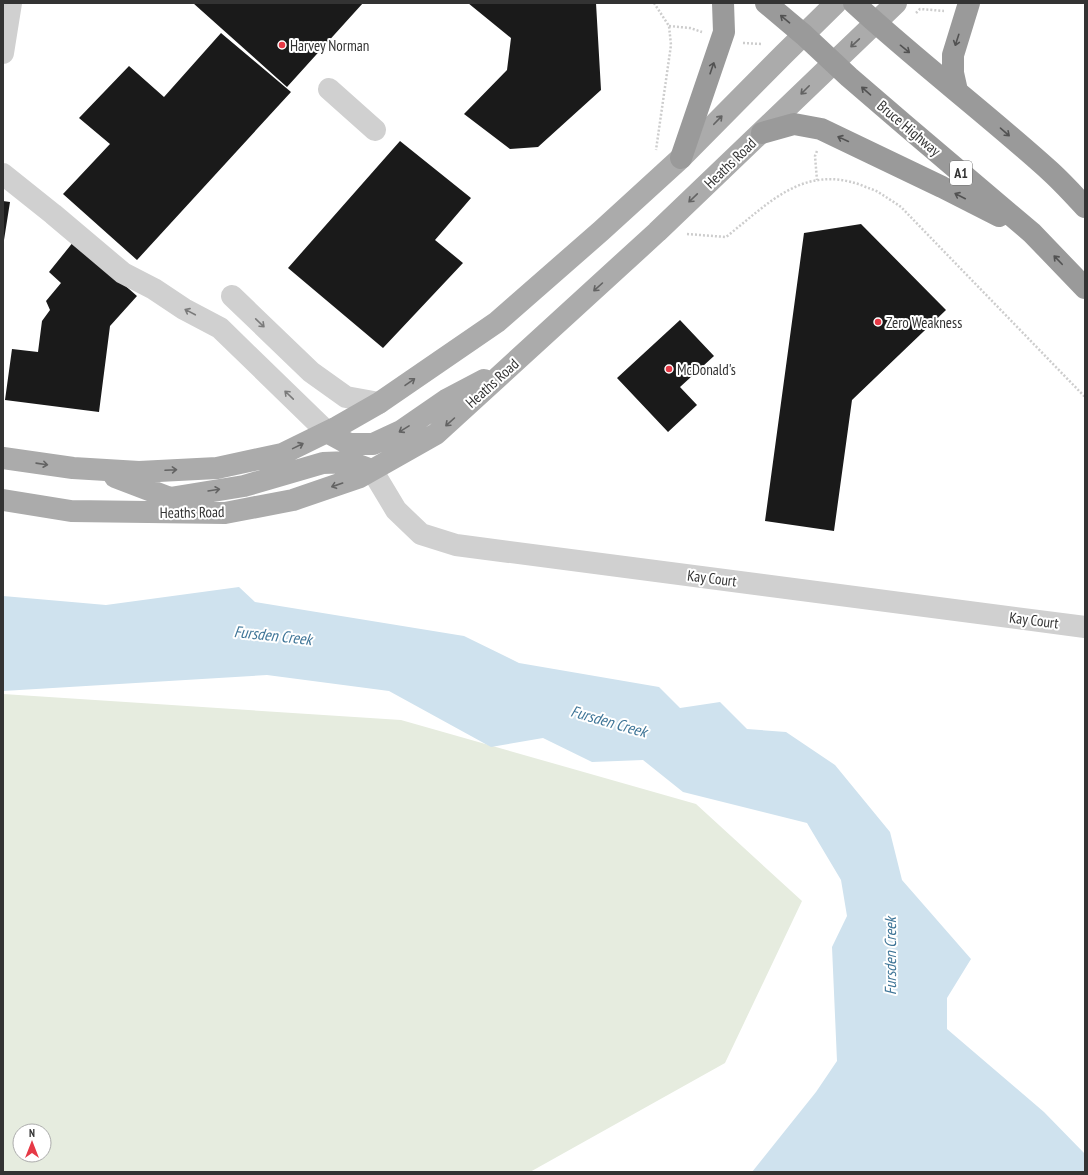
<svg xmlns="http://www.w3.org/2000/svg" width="1088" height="1175" font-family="'PT Sans Narrow',sans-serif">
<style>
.green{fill:#e6ecdf;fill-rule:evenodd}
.water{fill:#cfe2ee}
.building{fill:#1a1a1a}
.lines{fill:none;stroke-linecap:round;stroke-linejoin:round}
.path{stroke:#cdcdcd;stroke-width:2.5;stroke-dasharray:2 2;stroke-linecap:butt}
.minor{stroke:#d0d0d0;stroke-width:22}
.major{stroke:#ababab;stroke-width:22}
.highway{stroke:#9a9a9a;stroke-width:22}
.oneway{stroke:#525252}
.oneway2{stroke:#636363}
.oneway3{stroke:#7a7a7a}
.poi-dot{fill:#e63946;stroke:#fff;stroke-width:1.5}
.labels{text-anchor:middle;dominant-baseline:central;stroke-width:4;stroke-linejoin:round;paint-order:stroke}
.shield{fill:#fff;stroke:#707070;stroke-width:1}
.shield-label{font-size:14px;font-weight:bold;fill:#333}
.poi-label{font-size:15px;fill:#333;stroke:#fff;text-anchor:start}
.street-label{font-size:15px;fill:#333;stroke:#fff}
.water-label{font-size:16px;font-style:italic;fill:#3f7597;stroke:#fff}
</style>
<rect width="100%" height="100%" fill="#fff"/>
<path class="green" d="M3,694l398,26 295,84 106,97 -77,162 -195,109h-527zM20,1131h24v24h-24z"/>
<path class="water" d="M239,587l16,15 209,34 55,27 140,24 21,21 40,-6 27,27 39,3 49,33 55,67 12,48 69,79 -24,39v31l97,83 41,42v18h-333l64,-80 21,-31 -5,-114 15,-31 -6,-36 -34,-57 -124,-31 -40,-32 -51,2 -49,-24 -52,9 -102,-56 -122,-16 -264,16v-95l103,9z"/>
<path class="building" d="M193,3h170l-76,84z
M468,3h128l5,87 -63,57 -28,2 -46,-35 43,-44 4,-32z
M221,33l70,59 -154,168 -74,-66 47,-50 -31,-26 50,-52 35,31z
M400,141l71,57 -36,42 28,23 -80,85 -95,-80z
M3,201l7,1 -6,38h-1z
M861,224l85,86 -94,90 -18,131 -69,-10 39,-288z
M74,241l63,55 -27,30 -11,86 -94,-12 7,-51 26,3 4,-31 8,-11 -4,-9 15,-18 -12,-11z
M680,320l34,36 -34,31 17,18 -29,27 -51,-54z"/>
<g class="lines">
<path class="path" d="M654,3l15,23 2,19 -15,105
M916,13l4,-4 24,2
M669,26l21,2 12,4
M743,43l19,1
M817,151l-2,5 2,24
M687,234l39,3c42,-33 77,-73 135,-52 6,3 12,4 17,7 8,5 16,10 23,15l184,190"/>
<path class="minor" d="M3,53l8,-50
M329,89l46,41
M3,174l50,40 70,59 31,16 30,20 36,19 107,104
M232,296l79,76 35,25 33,6
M372,470l24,40 25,24 35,11 629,82"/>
<path class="major" d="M327,432l22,12h24l28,-13 45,-31 38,-20
M3,458l70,10 66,4 78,-4 65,-14 55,-27 42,-24 118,-81 104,-91 80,-73 103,-104 52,-51
M115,477l55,21 74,-12 79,-23 27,-1 22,8
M3,500l68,11 154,2 68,-13 67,-23 76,-43 221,-202 239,-229"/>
<path class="highway" d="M766,3l38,32 45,42 57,49 126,107 53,55
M854,3c64,59 133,111 197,169 12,11 23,23 34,35
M957,91l-4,-18v-18l16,-52
M762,133l32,-9 27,5 121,58 57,29
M681,158l43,-126 -1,-29"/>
</g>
<defs><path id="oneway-shaft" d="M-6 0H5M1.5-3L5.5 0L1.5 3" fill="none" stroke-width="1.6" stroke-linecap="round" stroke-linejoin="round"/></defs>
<g class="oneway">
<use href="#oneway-shaft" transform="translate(785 19) rotate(-140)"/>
<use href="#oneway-shaft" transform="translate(957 40) rotate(108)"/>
<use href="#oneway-shaft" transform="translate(905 49) rotate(39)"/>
<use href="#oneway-shaft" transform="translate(712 68) rotate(-71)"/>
<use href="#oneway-shaft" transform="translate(866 91) rotate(-139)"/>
<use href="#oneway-shaft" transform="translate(1005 132) rotate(41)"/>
<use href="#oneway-shaft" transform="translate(843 139) rotate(-155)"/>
<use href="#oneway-shaft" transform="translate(960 196) rotate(-153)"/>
<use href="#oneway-shaft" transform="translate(1058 260) rotate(-134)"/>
</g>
<g class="oneway2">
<use href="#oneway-shaft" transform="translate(855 43) rotate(137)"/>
<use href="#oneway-shaft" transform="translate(805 90) rotate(135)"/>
<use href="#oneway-shaft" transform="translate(718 120) rotate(-46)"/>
<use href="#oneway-shaft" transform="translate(693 198) rotate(136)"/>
<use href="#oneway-shaft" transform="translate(598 287) rotate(138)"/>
<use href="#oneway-shaft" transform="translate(410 382) rotate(-35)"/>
<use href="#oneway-shaft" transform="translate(450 422) rotate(138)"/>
<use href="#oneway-shaft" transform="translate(404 429) rotate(148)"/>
<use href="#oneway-shaft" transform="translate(298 446) rotate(-26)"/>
<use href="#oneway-shaft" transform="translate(42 464) rotate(8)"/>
<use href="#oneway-shaft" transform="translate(171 470) rotate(-3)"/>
<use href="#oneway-shaft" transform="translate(337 485) rotate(161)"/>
<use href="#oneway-shaft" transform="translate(214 490) rotate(-9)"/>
</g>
<g class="oneway3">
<use href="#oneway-shaft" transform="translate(190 312) rotate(-152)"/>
<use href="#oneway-shaft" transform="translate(260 323) rotate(44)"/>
<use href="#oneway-shaft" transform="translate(289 395) rotate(-136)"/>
</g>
<g class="poi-dot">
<circle cx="282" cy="45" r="4"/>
<circle cx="878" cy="322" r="4"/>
<circle cx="669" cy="369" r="4"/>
</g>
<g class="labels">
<rect class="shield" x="950" y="161" width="22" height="24" rx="3"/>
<g class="shield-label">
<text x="961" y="173">A1</text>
</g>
<g class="poi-label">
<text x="290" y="45">Harvey Norman</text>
<text x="886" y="322">Zero Weakness</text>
<text x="677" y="369">McDonald's</text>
</g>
<g class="street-label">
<text transform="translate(909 128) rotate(40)">Bruce Highway</text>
<text transform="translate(730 163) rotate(-44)">Heaths Road</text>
<text transform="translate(492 383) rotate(-42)">Heaths Road</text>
<text transform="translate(192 512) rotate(-1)">Heaths Road</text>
<text transform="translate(712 578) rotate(7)">Kay Court</text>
<text transform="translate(1034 620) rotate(7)">Kay Court</text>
</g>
<g class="water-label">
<text transform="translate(273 635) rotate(6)">Fursden Creek</text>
<text transform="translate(609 721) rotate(16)">Fursden Creek</text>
<text transform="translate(890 956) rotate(-90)">Fursden Creek</text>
</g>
</g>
<rect width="1088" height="1175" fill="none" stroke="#333333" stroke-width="8"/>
<g transform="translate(32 1143)"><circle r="19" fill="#ffffff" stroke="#adadad"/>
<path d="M0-3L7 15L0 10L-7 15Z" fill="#e63946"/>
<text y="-6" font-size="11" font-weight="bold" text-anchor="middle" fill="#333333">N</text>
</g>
</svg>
